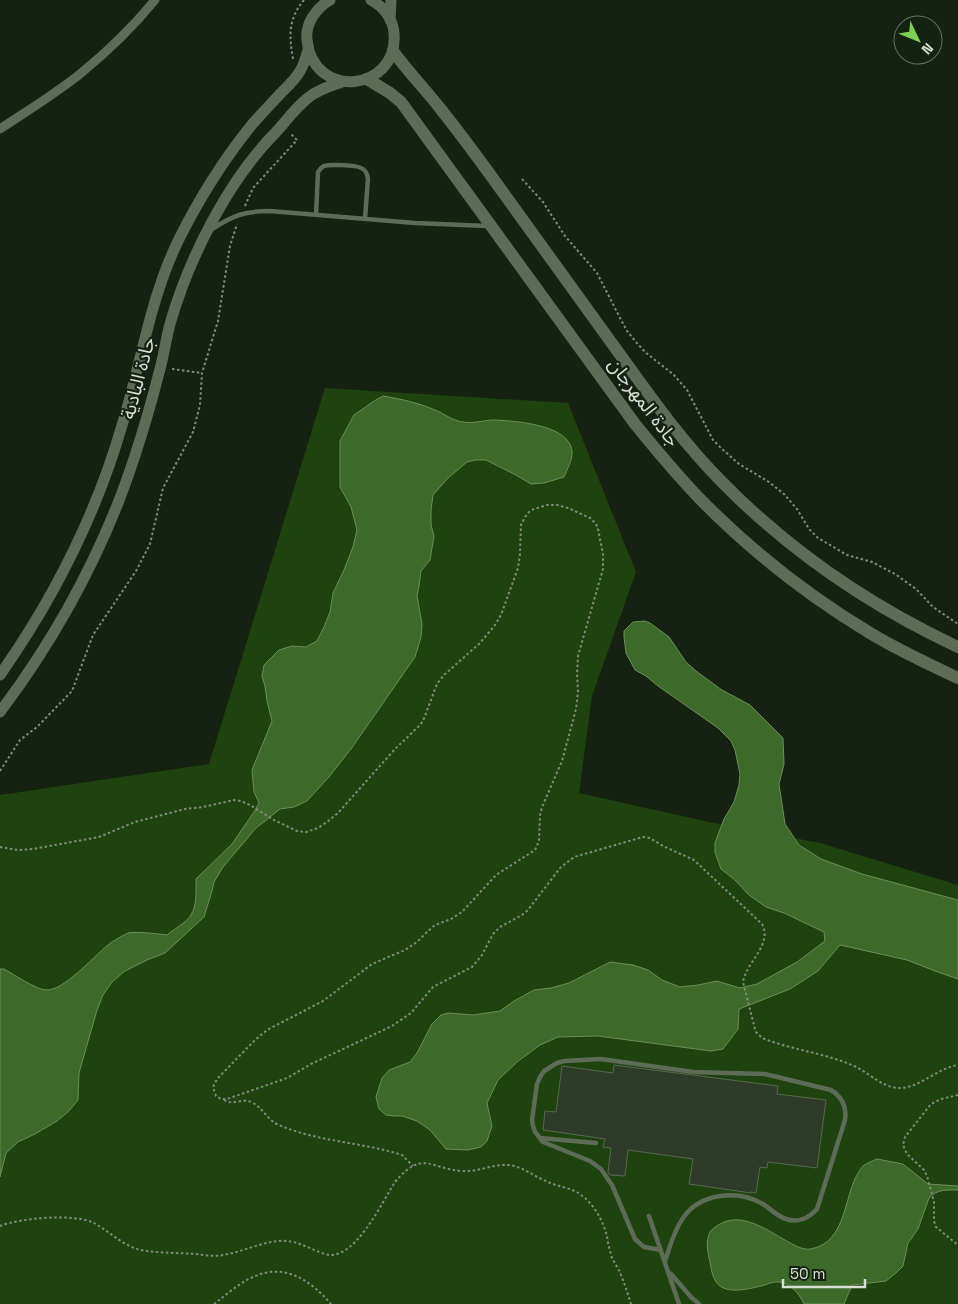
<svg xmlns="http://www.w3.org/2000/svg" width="958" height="1304" font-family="'Space Grotesk','Noto Sans Arabic',sans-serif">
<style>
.green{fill:#1f430e}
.water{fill:#3d6a28;stroke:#6c8d5c}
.building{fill:#2e3b29;stroke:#586752}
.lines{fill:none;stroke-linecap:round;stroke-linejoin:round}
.path{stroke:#808a7c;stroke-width:2;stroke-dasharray:2.5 2.5;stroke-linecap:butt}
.service{stroke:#5d6b57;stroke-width:4.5}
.minor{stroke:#5d6b57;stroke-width:9}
.tertiary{stroke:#5d6b57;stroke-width:11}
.secondary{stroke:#5d6b57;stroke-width:12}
.labels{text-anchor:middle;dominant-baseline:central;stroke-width:4.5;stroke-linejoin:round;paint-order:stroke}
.street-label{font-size:19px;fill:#d8e0d5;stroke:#162211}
</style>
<rect width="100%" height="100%" fill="#162211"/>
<path class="green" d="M325,388l243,15 68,169 -44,124 -13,97 125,28 116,22 138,42v419h-958v-509l209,-31z"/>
<path class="water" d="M383,396c18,3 36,7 52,14 10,4 18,11 28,12 10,2 21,-2 31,-2 20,1 75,4 78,31 1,9 -5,18 -8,26l-20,6 -13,1 -15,-9 -30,-15h-11l-8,2 -19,16 -15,17 -2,15v15l3,11 -4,24 -9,11 -2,15 -2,10 5,28 -1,13 -6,20 -64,92 -23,29 -21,23 -13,6 -14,2 -15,12 -9,7 -33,39 -9,15 -2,9 -8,26 -39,36 -18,7 -22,11 -13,11 -9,13 -6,15 -18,63 -1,27 -9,11 -12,10 -22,13 -17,8 -12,11 -6,24v-208h4c9,5 33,21 42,21 18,1 48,-34 62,-45 6,-5 14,-9 20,-12 7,-2 31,1 39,2 7,-6 19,-12 24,-20 6,-9 5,-25 5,-36l36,-35 22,-32 5,-9 -5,-11 -2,-22 20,-49 -5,-20 -2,-15 -3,-10 2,-11 15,-15 13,-4 14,1 11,-6 7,-14 6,-15 3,-19 11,-23 9,-23 4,-17 -6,-23 -11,-20v-46l14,-26 20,-14z
M645,621l5,2 19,14 17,25 10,9 26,19 28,15 33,33 1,26 -5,20 6,40 14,21 22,14 41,15 96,26v79l-23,-8 -28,-11 -67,-15 -22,26 -28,18 -51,20 -1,20 -15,20 -12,2 -113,-15 -40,1 -18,8 -23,17 -19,18 -11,23 5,23 -5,15 -6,6 -13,3 -22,-1 -16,-19 -13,-9 -15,-5h-7l-9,-1 -7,-6 -3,-12 6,-19 7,-8 21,-8 7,-9 15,-29 9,-9 7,-2 25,2 27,-4 14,-10 20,-11 17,-2 18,-5 41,-21 23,3 15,5 14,10 18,7 18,-2 19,-4 23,7 17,-4 40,-22 28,-21 -1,-9 -40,-19 -18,-6 -17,-12 -14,-15 -14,-11 -6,-17v-9l9,-24 10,-17 5,-17 1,-11 -5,-24 -4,-9 -13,-13 -60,-42 -12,-10 -11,-6 -9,-17 -2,-16v-6l9,-9z
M877,1159l26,5 25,20 30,2v4c-11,0 -21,-1 -29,8l-11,31 -10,14 -5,23 -6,6 -11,9 -34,4 -8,19h-40c-5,-11 -15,-23 -28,-22 -5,0 -10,3 -15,4 -13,3 -38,10 -46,-6 -3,-5 -4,-12 -5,-18 -2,-10 -5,-20 0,-30 3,-4 8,-7 12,-9 24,-12 53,13 74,23 5,2 9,4 15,3 39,-8 31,-59 52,-83 4,-3 9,-5 14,-7z"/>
<path class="building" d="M614,1065l164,21 -1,8 49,6 -9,68 -49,-6 -1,6 -7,-1 -4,26 -5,-1v1l-62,-9 4,-25 -65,-9 -3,26 -15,-1 -2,-3 3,-24 -8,-1 2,-8 -62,-9 2,-19 11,1 6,-46 51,7z"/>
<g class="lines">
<path class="path" d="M293,59c-4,-23 -5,-40 11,-59
M522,179l21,23 22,34 32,37 22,43 8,15 9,11 9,10 29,23 13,15 26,50 8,8 18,16 30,18 15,12 13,15 12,20 9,9 29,17 25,7 23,12 21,15 17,18 25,17
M245,206l8,-18 44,-48 -7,-7
M172,369l30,4
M0,771l20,-31 17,-13 35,-36 21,-56 43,-64 14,-27 13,-56 30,-56 7,-27 2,-32 16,-52 12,-75 7,-22
M0,847l18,3 15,-1 66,-12 36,-15 50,-13 18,-2 31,-7 7,1 9,4 24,15 23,11 9,1 12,-4 9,-6 11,-9 57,-64 24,-23 4,-5 14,-37 7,-9 36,-32 15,-18 6,-10 17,-47 2,-14 1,-29 4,-8 4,-5 5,-3 13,-4h10l11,3 22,10 6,6 2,5 5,25v15l-25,87 -1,18 1,18 -2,17 -14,52 -20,46 -2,8 -1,26 -4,9 -39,25 -34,37 -11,7 -16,6 -9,8 -9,9 -12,8 -33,14 -49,37 -56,29 -12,10 -38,39 -4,8 3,9 5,3h6l60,-21 24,-14 81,-38 19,-13 22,-26 39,-20 10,-12 11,-21 7,-7 22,-12 6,-5 32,-42 14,-11 69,-20 7,1 13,8 31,14 68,64c11,21 -16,38 -19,58l12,47 1,3 6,6c30,12 63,15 92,28 16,7 29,23 48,22 20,-2 36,-20 56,-23
M958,1095l-17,4 -10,5 -26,33 -2,8 4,9 17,16 3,6 7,26v19l2,6 22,18
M224,1100c9,6 19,-3 29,3 11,6 15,18 26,22 39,17 83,17 123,30l11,11
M0,1226c21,-8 74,-13 94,-3 18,10 32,26 53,28 16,2 33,2 49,3 9,1 18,3 27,1 19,-3 36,-12 55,-14 18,-2 31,8 47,13 29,9 57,-52 70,-72 28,-33 34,-13 68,-11 15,1 30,-7 45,-6 14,1 25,11 38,16 11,6 25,6 35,14 13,9 22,26 26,41 1,8 3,15 5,22 3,6 7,11 9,17 4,10 7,19 10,29
M214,1304c12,-9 25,-21 39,-27 32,-15 58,4 78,27"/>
<path class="service" d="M316,215l2,-43c2,-2 2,-4 6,-6 5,-2 33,-1 37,2 5,2 6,6 7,10l-3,41
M212,229c22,-14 33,-18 58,-18l145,12 72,3
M540,1138l56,5
M649,1216l30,88
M661,1250l-17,-3 -9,-8 -23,-54 -11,-16 -11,-8 -47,-19 -8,-10 -2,-6 -1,-6 5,-36 3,-7 4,-6 13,-8 7,-2 37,-2 92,13 72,2 66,16c11,7 16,16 14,30l-28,89c-8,9 -19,14 -31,10 -8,-2 -15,-10 -23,-15 -25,-15 -63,-11 -80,14 -9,12 -13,29 -18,43
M671,1274l20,23 8,7"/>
<path class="minor" d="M0,129c27,-18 55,-35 80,-55 27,-22 53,-47 75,-74"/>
<path class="tertiary" d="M330,0c-14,8 -25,24 -23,40 6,61 92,52 87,-7 -1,-14 -10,-26 -23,-33
M390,20l1,-20
M0,675c54,-77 97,-162 123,-253 19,-62 27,-124 56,-183 20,-40 43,-77 71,-112 9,-11 20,-22 30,-33 7,-7 15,-14 20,-23 4,-6 6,-14 8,-21
M0,712c49,-65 90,-137 120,-214 16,-42 29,-86 40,-129 4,-15 6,-30 10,-45 19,-66 58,-144 107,-193 10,-11 19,-24 31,-33 9,-8 22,-12 34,-16"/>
<path class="secondary" d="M393,51c15,21 34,40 50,61 27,34 52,69 77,104 32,44 64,89 96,133 33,46 66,93 107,134 68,69 147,123 235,164
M367,79l23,14 11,9 234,322c22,27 45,55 70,80 50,50 105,93 165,129 28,17 58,31 88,45"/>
</g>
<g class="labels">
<g class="street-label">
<text transform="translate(138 378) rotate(-75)">جادة البادية</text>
<text transform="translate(644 402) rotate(53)">جادة المهرجان</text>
</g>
</g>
<g transform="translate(918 40) rotate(133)"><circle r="24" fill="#162211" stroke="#646e5f"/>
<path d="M0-4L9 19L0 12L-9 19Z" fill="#7cd155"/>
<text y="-8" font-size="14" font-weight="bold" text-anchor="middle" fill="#d8e0d5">N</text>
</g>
<path d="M783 1279v8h82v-8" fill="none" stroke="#d8e0d5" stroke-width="2.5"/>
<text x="790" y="1279" font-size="15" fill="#d8e0d5" stroke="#162211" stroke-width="4" paint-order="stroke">50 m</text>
</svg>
